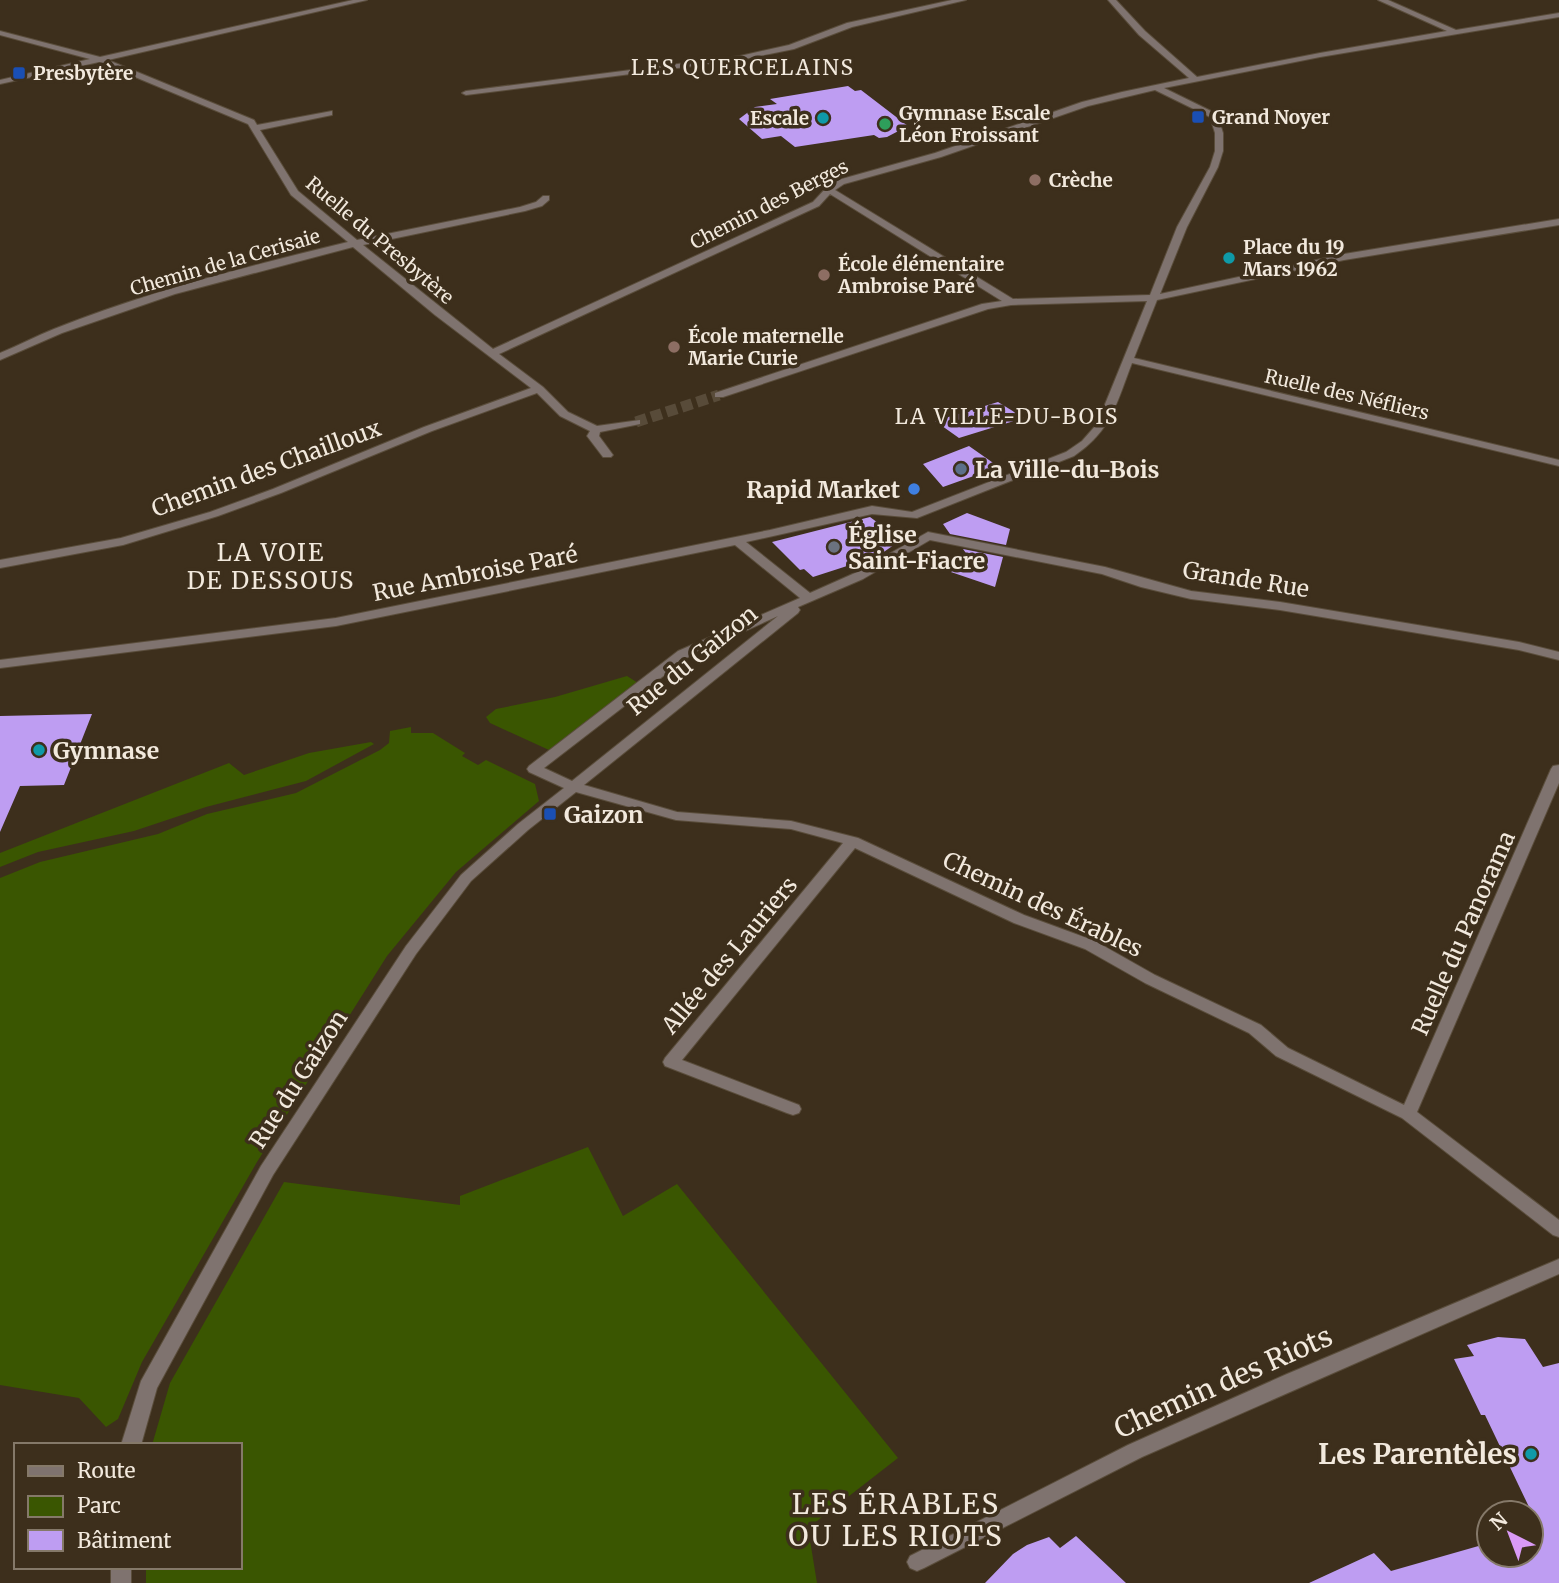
<svg xmlns="http://www.w3.org/2000/svg" width="1559" height="1583" font-family="Merriweather,serif">
<style>
.green{fill:#3a5601}
.building{fill:#be9df2}
.lines{fill:none;stroke-linecap:round;stroke-linejoin:round}
.street-tunnel{stroke:#584b39;stroke-width:11;stroke-dasharray:11 5;stroke-linecap:butt}
.street-casing{stroke:#5a4d3b;stroke-width:2}
.street{fill:#7f736f;fill-rule:evenodd}
.transit-dot{fill:#1a4fb4;stroke:#3d2f1c;stroke-width:2.5}
.culture-dot{fill:#0f9aa8;stroke:#3d2f1c;stroke-width:2.5}
.leisure-dot{fill:#2e9e5b;stroke:#3d2f1c;stroke-width:2.5}
.education-dot{fill:#8d6e63;stroke:#3d2f1c;stroke-width:2.5}
.service-dot{fill:#5c6f8a;stroke:#3d2f1c;stroke-width:2.5}
.shop-dot{fill:#3f7fe0;stroke:#3d2f1c;stroke-width:2.5}
.worship-dot{fill:#6b7280;stroke:#3d2f1c;stroke-width:2.5}
.labels{text-anchor:middle;dominant-baseline:central;stroke-width:7;stroke-linejoin:round;paint-order:stroke}
.far-poi-label{font-size:19px;font-weight:bold;fill:#f2e9dd;stroke:#3d2f1c;text-anchor:start}
.far-street-label{font-size:19px;fill:#f2e9dd;stroke:#3d2f1c}
.far-neighbourhood-label{font-size:21px;letter-spacing:2px;fill:#f2e9dd;stroke:#3d2f1c}
.far-quarter-label{font-size:21px;letter-spacing:2px;fill:#f2e9dd;stroke:#3d2f1c}
.street-label{font-size:23px;fill:#f2e9dd;stroke:#3d2f1c}
.poi-label{font-size:23px;font-weight:bold;fill:#f2e9dd;stroke:#3d2f1c;text-anchor:start}
.neighbourhood-label{font-size:24px;letter-spacing:2px;fill:#f2e9dd;stroke:#3d2f1c}
.near-street-label{font-size:28px;fill:#f2e9dd;stroke:#3d2f1c}
.near-poi-label{font-size:28px;font-weight:bold;fill:#f2e9dd;stroke:#3d2f1c;text-anchor:end}
.near-neighbourhood-label{font-size:28px;letter-spacing:2px;fill:#f2e9dd;stroke:#3d2f1c}
</style>
<rect width="100%" height="100%" fill="#3d2f1c"/>
<path class="green" d="M627,676l11,7 -89,67 -59,-27 -4,-6 10,-8 59,-12z
M411,727v6h22l32,20 -3,3 16,9 8,-5 49,24 4,17 -83,71 -69,84 -130,206 -115,200 -24,57 -12,8 -27,-29 -79,-13v-507l40,-16 118,-28 49,-20 89,-21 84,-43 9,-7 1,-12z
M371,742l3,2 -68,37 -100,26 -72,24 -96,21 -38,15v-14l229,-90 15,12 65,-22z
M588,1147l35,69 54,-32 221,274 -90,70 9,55h-671v-16h94v-122h-88l18,-62 114,-201 176,23v-9z"/>
<path class="building" d="M848,86l7,5 6,-1 47,36 -21,11 -8,1 -5,-3 -79,12 -14,-11 -19,3 -23,-20 16,-12 22,-3 -7,-5z
M998,402l26,16 -65,20 -24,-17z
M969,446l30,21 -56,20 -20,-23z
M967,513l43,16 -4,16 -56,-11 -7,-10z
M870,517l31,23 -23,16 -65,21 -9,-8 -4,1 -28,-28z
M963,549l40,8 -8,30 -50,-17 23,-14z
M92,714l-28,71 -44,1 -20,46v-116z
M1498,1337l27,2 18,28 16,-4v220h-250l65,-30 17,18 98,-28v12h42v-24l8,-3 -54,-113h-4l-27,-56 20,-3 -7,-11z
M1076,1536l50,47h-141l28,-29 14,-9 22,-8 11,11z"/>
<g class="lines">
<path class="street-tunnel" d="M636,422l83,-27"/>
<g class="street-casing">
<path id="street" d="M353,0h14l-259,60 146,60 3,5 75,-14v4l-72,15 38,61 59,49 163,-33 16,-5 7,-6h6v4l-7,6 -17,5 -162,34 130,104 320,-147 13,-14 12,-8 97,-27 147,-51 40,-10 67,-14 -50,-43 -31,-35h8l29,31 52,46 123,-24 127,-22 -69,-31h10l68,30 103,-17v4l-239,40 -156,31 53,26 6,19v18l-5,16 -31,60 -27,67 184,-40 215,-35v6l-215,35 -187,40 -23,58 425,102v6l-427,-103c-16,41 -20,67 -58,93l-157,62 -45,-4 -126,28 64,51 45,-20 73,-41 177,35 86,24 89,11 239,40 40,10v8l-40,-10 -239,-40 -89,-11 -50,-12 -39,-13 -172,-34 -67,39 -65,28 2,3 -2,3 -214,172 93,27 114,9 67,17 166,77 71,26 60,34 106,50 27,23 116,57 147,-336 2,-3 6,-1v18l-142,329 142,108v17l-6,-2 -151,-117 -126,-62 -27,-23 -104,-50 -60,-34 -71,-26 -159,-75 -173,212 117,45 2,4 -2,4 -6,2 -6,-2 -122,-47 -2,-4 2,-4 178,-215 -52,-14 -115,-9 -100,-28 -48,38 -57,51 -55,73 -143,221 -116,213 -16,57h-20l20,-64 120,-215 145,-220 55,-71 57,-51 46,-36 -35,-16 -2,-3 2,-3 149,-115 122,-53 -65,-53 -399,81 -336,42v-8l336,-42 434,-88 102,-24 40,6 154,-60 16,-11 15,-17 50,-123 -136,4 -23,4 -265,88h-8v-4l267,-89 20,-3 -172,-107 -11,12 -320,148 44,33 25,25 29,14 43,-6v4l-40,8 -1,4 14,19 -2,2h-8l-16,-21 3,-5 -30,-15 -23,-23 -105,38 -151,62 -63,23 -95,29 -123,23v-8l121,-22 89,-26 63,-23 151,-62 107,-39 -96,-73 -82,-68 -178,47 -113,39 -62,27v-7c18,-7 36,-17 54,-24 95,-38 195,-63 294,-87l-57,-47 -43,-71 -149,-62 -99,22v-4l90,-21 -90,-24v-4l100,26zM1155,90l55,27 5,16v18l-5,16 -33,60 -27,68 -137,4 -178,-109 9,-6 97,-27 147,-51zM778,616l-206,165 -28,-13 144,-111z
M952,0h14l-114,27 -58,22 -54,11 -274,35 -4,-2 4,-2 274,-35 49,-11 58,-22z
M1559,1259v15l-417,183 -218,111 -7,3 -7,-3 -3,-6 3,-6 218,-111 159,-71z
M111,1567h20v16h-20z"/>
</g>
<use href="#street" class="street"/>
</g>
<g class="transit-dot">
<rect x="12" y="66" width="14" height="14" rx="3.5"/>
<rect x="1191" y="110" width="14" height="14" rx="3.5"/>
<rect x="543" y="807" width="14" height="14" rx="3.5"/>
</g>
<g class="culture-dot">
<circle cx="823" cy="118" r="7"/>
<circle cx="1229" cy="258" r="7"/>
<circle cx="39" cy="750" r="7"/>
<circle cx="1531" cy="1454" r="7"/>
</g>
<circle class="leisure-dot" cx="885" cy="124" r="7"/>
<g class="education-dot">
<circle cx="1035" cy="180" r="7"/>
<circle cx="824" cy="275" r="7"/>
<circle cx="674" cy="347" r="7"/>
</g>
<circle class="service-dot" cx="961" cy="469" r="7"/>
<circle class="shop-dot" cx="914" cy="489" r="7"/>
<circle class="worship-dot" cx="834" cy="547" r="7"/>
<g class="labels">
<g class="far-poi-label">
<text x="33" y="73">Presbytère</text>
<text x="899" y="113">Gymnase Escale<tspan x="899" dy="22">Léon Froissant</tspan></text>
<text x="1212" y="117">Grand Noyer</text>
<text x="809" y="118" text-anchor="end">Escale</text>
<text x="1049" y="180">Crèche</text>
<text x="1243" y="247">Place du 19<tspan x="1243" dy="22">Mars 1962</tspan></text>
<text x="838" y="264">École élémentaire<tspan x="838" dy="22">Ambroise Paré</tspan></text>
<text x="688" y="336">École maternelle<tspan x="688" dy="22">Marie Curie</tspan></text>
</g>
<g class="far-street-label">
<text transform="translate(769 204) rotate(-27)">Chemin des Berges</text>
<text transform="translate(380 240) rotate(40)">Ruelle du Presbytère</text>
<text transform="translate(225 262) rotate(-16)">Chemin de la Cerisaie</text>
<text transform="translate(1347 394) rotate(13)">Ruelle des Néfliers</text>
</g>
<g class="far-neighbourhood-label">
<text x="743" y="67">LES QUERCELAINS</text>
</g>
<g class="far-quarter-label">
<text x="1007" y="416">LA VILLE-DU-BOIS</text>
</g>
<g class="street-label">
<text transform="translate(266 468) rotate(-20)">Chemin des Chailloux</text>
<text transform="translate(475 573) rotate(-11)">Rue Ambroise Paré</text>
<text transform="translate(1246 579) rotate(9)">Grande Rue</text>
<text transform="translate(692 660) rotate(-39)">Rue du Gaizon</text>
<text transform="translate(1043 904) rotate(25)">Chemin des Érables</text>
<text transform="translate(1463 933) rotate(-66)">Ruelle du Panorama</text>
<text transform="translate(729 955) rotate(-50)">Allée des Lauriers</text>
<text transform="translate(298 1079) rotate(-57)">Rue du Gaizon</text>
</g>
<g class="poi-label">
<text x="975" y="469">La Ville-du-Bois</text>
<text x="900" y="489" text-anchor="end">Rapid Market</text>
<text x="848" y="534">Église<tspan x="848" dy="26">Saint-Fiacre</tspan></text>
<text x="53" y="750">Gymnase</text>
<text x="564" y="814">Gaizon</text>
</g>
<g class="neighbourhood-label">
<text x="271" y="552">LA VOIE<tspan x="271" dy="28">DE DESSOUS</tspan></text>
</g>
<g class="near-street-label">
<text transform="translate(1223 1382) rotate(-24)">Chemin des Riots</text>
</g>
<g class="near-poi-label">
<text x="1517" y="1454">Les Parentèles</text>
</g>
<g class="near-neighbourhood-label">
<text x="896" y="1504">LES ÉRABLES<tspan x="896" dy="32">OU LES RIOTS</tspan></text>
</g>
</g>
<rect x="14" y="1443" width="228" height="126" fill="#3d2f1c" stroke="#857969" stroke-width="2"/>
<rect x="28" y="1466" width="35" height="10" fill="#7f736f" stroke="#857969" stroke-width="2"/>
<text x="77" y="1478" font-size="21" fill="#f2e9dd">Route</text>
<rect x="28" y="1496" width="35" height="21" fill="#3a5601" stroke="#857969" stroke-width="2"/>
<text x="77" y="1513" font-size="21" fill="#f2e9dd">Parc</text>
<rect x="28" y="1530" width="35" height="21" fill="#be9df2" stroke="#857969" stroke-width="2"/>
<text x="77" y="1548" font-size="21" fill="#f2e9dd">Bâtiment</text>
<g transform="translate(1510 1534) rotate(318)"><circle r="33" fill="#3d2f1c" stroke="#857969" stroke-width="2"/>
<path d="M0-5L12 26L0 18L-12 26Z" fill="#da9af6"/>
<text y="-10" font-size="19" font-weight="bold" text-anchor="middle" fill="#f2e9dd">N</text>
</g>
</svg>
